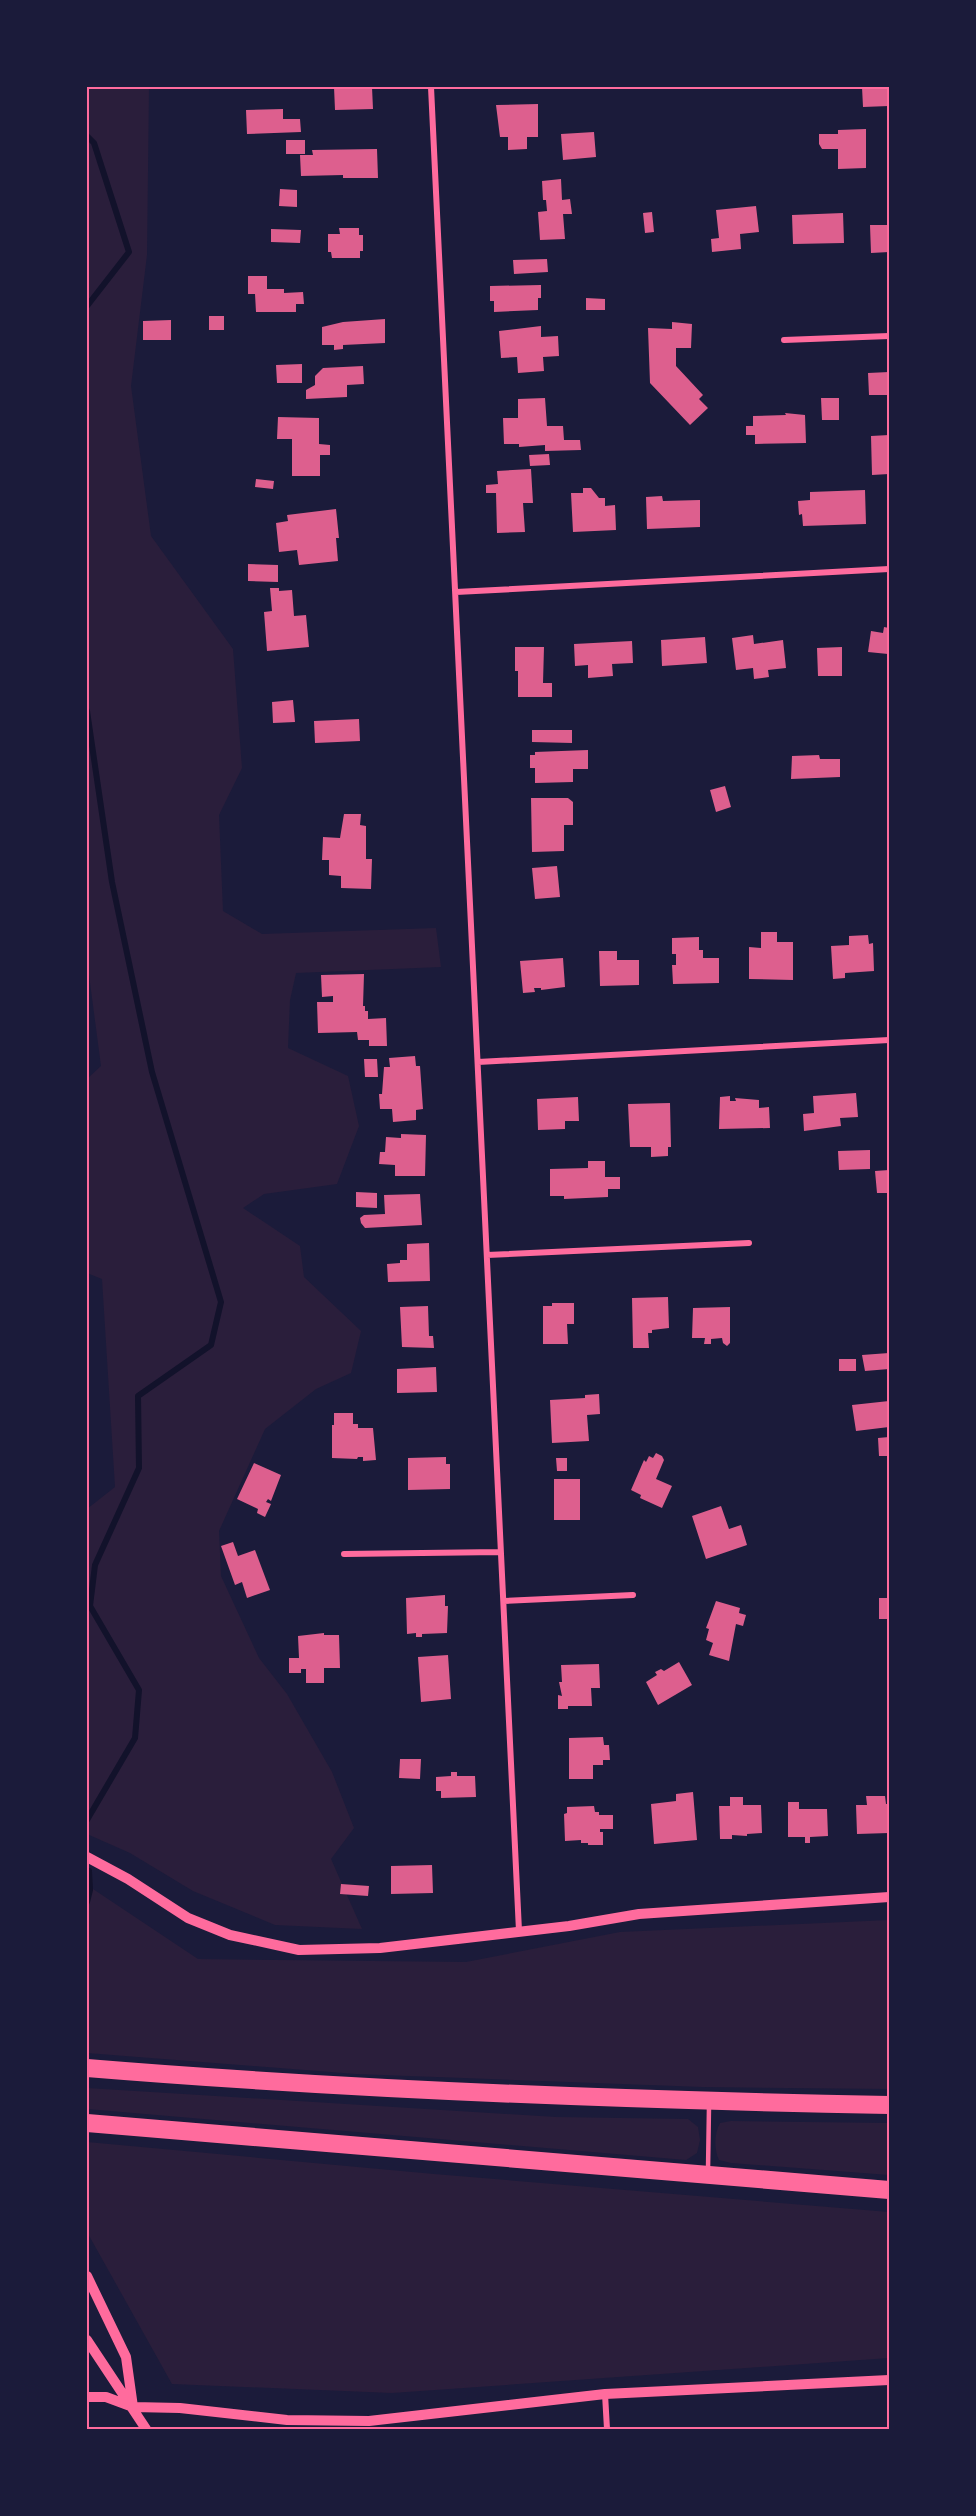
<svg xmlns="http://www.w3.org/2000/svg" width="976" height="2516" font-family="'DejaVu Sans',sans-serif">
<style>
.green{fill:#2a1e3b}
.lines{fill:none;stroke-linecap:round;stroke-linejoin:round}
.stream{stroke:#12122b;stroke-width:6}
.building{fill:#dd5f8e}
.service{stroke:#ff6b9d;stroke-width:4.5}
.minor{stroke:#ff6b9d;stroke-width:6}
.tertiary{stroke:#ff6b9d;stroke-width:10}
.motorway{stroke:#ff6b9d;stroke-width:18}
.neatline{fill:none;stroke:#ff6b9d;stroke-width:2}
</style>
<rect width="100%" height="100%" fill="#1b1b3a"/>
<path class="green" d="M87,87h62l-2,168 -16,131 20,150 82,113 9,119 -23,47 4,96 39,23 174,-6 5,39 -145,6 -6,27 -2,48 60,28 11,50 -22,58 -73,10 -21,14 57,38 4,31 57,54 -10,42 -35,16 -51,40 -46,102 2,45 38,82 28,36 45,78 22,56 -23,31 31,70 -87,-4 -82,-34 -63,-38 -43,-19v-325l28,-22 -13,-208 -15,-6v-194l14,-13 -14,-106z
M87,1885l111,74 268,3 154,-30 269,-12v169l-187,-2 -346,-13 -269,-21z
M87,2088l469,29 132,2 10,8 2,13 -3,13 -11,7 -599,-51z
M731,2121l158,2v52l-158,-12 -12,-3c-5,-11 -5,-26 1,-37z
M87,2142l347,32 455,38v146l-497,35 -220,-9 -85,-152z"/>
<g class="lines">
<path class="stream" d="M87,136l7,7 35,109 -42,54
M87,711l25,171 40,190 69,230 -10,43 -73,51 1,72 -44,97 -5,41 49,84 -4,48 -48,82
M87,1902l3,-12 -1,-19"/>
</g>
<path class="building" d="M334,87h38l1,22 -38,1z
M862,87h27v19l-26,1z
M538,104v33h-11v12l-19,1v-13h-8l-4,-32z
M283,109v10h17l1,13 -54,2 -1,-24z
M866,129v39l-28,1v-20h-16l-3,-5v-10h19v-4z
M594,132l2,25 -33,3 -2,-26z
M286,140h19v14h-19z
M377,149l1,29h-35v-3l-42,1 -1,-21h13l-1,-5z
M561,179l1,21 8,-1 2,15h-9l2,25 -25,1 -2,-28 9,-1 -1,-11h-3l-1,-19z
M280,189l17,1v17l-18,-1z
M756,206l3,26 -19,2 1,15 -29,3 -1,-13 8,-1 -3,-28z
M652,212l2,20 -9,1 -2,-20z
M843,213l1,30 -51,1 -1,-29z
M870,225h19v27l-18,1z
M339,228h20v7h4v16h-3v7h-28l-1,-6h-3v-18h12z
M271,229l30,1 -1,13 -29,-1z
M547,259l1,13 -34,2 -1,-14z
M248,276h19v13h17v4l19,-1 1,12h-8v8h-40l-1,-18h-7z
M541,285v13h-3v12l-44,2v-11h-4v-15z
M586,298l19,1v11h-19z
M209,316h15v14h-15z
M385,319v24l-42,2v4l-9,1v-5h-12v-18l21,-5z
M171,320v20h-28v-19z
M672,322l20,2 -1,24h-15v18l27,29 -4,4 9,9 -18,17 -40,-42 -2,-55 24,1z
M541,326v11l17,-1 1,20 -16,1 1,14 -26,2 -1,-16 -16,1 -2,-27z
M302,364v19h-25l-1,-18z
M363,366l1,18 -17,1v12l-41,2v-9l9,-5v-9l8,-8z
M889,372v23h-20l-1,-22z
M545,398l2,28h16l1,14h16l1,10 -36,1v-6l-26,2v-3h-15l-1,-26h15v-19z
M821,398h18v22h-17z
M785,413l20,2 1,28 -51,1v-9h-9v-9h7v-10l33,-1z
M278,417l41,1v26l11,1v10h-10v21h-28v-37h-15z
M889,435v39l-17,1 -1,-39z
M549,454l1,11 -20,1 -1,-11z
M531,469l2,34h-10l2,29 -28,1 -1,-40h-10v-8l12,-1 -1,-13z
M256,479l18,2 -1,8 -18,-2z
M583,488h8l8,10h6v8l10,-1 1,25 -43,2 -2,-39h12z
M865,490l1,34 -63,2 -1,-12 -3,1 -1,-14 12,-1v-8z
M662,496l1,5 37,-1v27l-53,2 -1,-32z
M336,509l3,29h-3l2,23 -39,4 -2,-15 -18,2 -3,-29 12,-2 -1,-6z
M248,564l30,1v17l-30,-1z
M270,588h9v3l13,-1 2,26 12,-1 3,32 -42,4 -3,-39 8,-1z
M884,627l5,1 -1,26 -20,-2 3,-21 12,2z
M753,635l1,9 29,-4 3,28 -18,2 1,7 -15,2 -1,-11 -17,2 -4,-32z
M705,637l2,26 -45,3 -1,-26z
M632,641l1,22 -21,1 1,12 -25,2v-13l-13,1 -1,-22z
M515,647h29l-1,36h9v14h-34v-26h-3z
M842,647v29h-24l-1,-28z
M293,700l2,22 -22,1 -1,-21z
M359,719l1,22 -45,2 -1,-22z
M532,730h40v13l-40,-1z
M588,750v19h-15v13l-38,1v-15h-5v-13h5v-3z
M819,755l1,4h20v18l-49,2 1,-23z
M725,786l6,21 -15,5 -6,-22z
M531,798h37l5,4v23h-9v26l-32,1z
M344,814h17l-1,11 6,1v33h6l-1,30 -30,-1v-12l-12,-1v-15h-7l1,-23 17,1z
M557,866l3,31 -25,2 -3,-31z
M761,932h16v10h16v38l-44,-1v-32l12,1z
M868,935l1,9 4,-1 1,28 -29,2v5l-12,1 -2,-33 18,-1v-9z
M699,937v13h4v8h16v25l-46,1 -1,-19h4v-11h-4v-16z
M599,951h18v9h22v25l-39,1z
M563,958l2,29 -24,3v-2h-7l1,4 -12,1 -3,-32z
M364,974l-1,32h2v5h3v8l18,-1 1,28h-18v-6h-11l-1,-8 -39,1 -1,-31h16v-6l-11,1 -1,-22z
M415,1056l1,10h4l3,43 -7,1v10l-23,2 -1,-13h-12l-1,-15h3l2,-27h6l-1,-9z
M364,1059h13l1,18h-13z
M856,1093l2,24 -18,1 1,8 -37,5 -1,-17 11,-1 -1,-17z
M730,1096v5h6l-1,-3 24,2v8l10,-1 1,21 -51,1 1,-32z
M578,1097l1,24h-14v8l-27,1 -1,-31z
M670,1103l1,44h-3v9l-17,1v-10h-21l-2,-43z
M401,1134l25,1 -1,41h-30v-11l-16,-1 1,-12h5l1,-15 15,1z
M870,1150v19l-31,1 -1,-19z
M588,1161h17v16h15v12h-12v8l-44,2v-3h-14v-27l38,-1z
M889,1170v23h-12l-2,-22z
M356,1192l21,1v15l-21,-1z
M420,1194l2,31 -57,3 -4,-5 -1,-5 4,-3 21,-1 -1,-19z
M429,1243l1,38 -42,1 -1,-18 13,-1v-3h7v-16z
M668,1297l1,31 -17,2v3h-4l1,15h-16l-1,-50z
M552,1303h22v21h-7l1,20h-25v-38h9z
M428,1306l1,30h4l1,12 -32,-1 -2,-40z
M730,1307v36l-3,3 -4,-3 -1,-5 -11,1v5h-7l1,-6h-13l1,-30z
M889,1353v16l-24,2 -3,-16z
M839,1359h17v12h-17z
M436,1367l1,25 -40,1v-24z
M599,1394l1,20 -13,1 2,26 -37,2 -2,-43 35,-2v-3z
M889,1401v26l-33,4 -4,-26z
M334,1413h19v11h5v4h15l3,32 -13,1v-4h-5l-1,2 -25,-1v-33h2z
M889,1437v19h-10l-1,-18z
M656,1453l6,3 2,4 -8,19 16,7 -10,22 -22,-10 1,-3 -10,-5 13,-30 2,2 3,-6 4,2z
M446,1457v7h4v25l-42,1v-32z
M556,1458h11v13h-10z
M254,1463l27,12 -10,26 -3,-2 -2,3 5,2 -6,13 -8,-4 1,-4 -21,-10z
M554,1479h26v41h-26z
M721,1506l8,23 12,-4 6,20 -41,14 -14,-43z
M233,1542l5,14 17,-6 15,40 -23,8 -5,-16 -7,3 -14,-39z
M445,1595v11h3l-1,27 -25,1v3h-6v-4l-9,1 -1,-36z
M879,1598h10v21h-10z
M716,1601l24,7 -1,5 7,2 -3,11 -7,-2 -7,37 -20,-6 4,-12 -7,-3 3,-11 -3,-1z
M324,1633v2h15l1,33h-16v15h-18v-14h-5v4h-12v-15h10l-1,-22z
M448,1655l3,44 -30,3 -3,-45z
M679,1662l13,23 -34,20 -12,-23 11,-7 -2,-3 6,-3 3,2z
M599,1664l1,24h-9l1,18h-24v3h-10v-14l4,1 -3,-14h3l-1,-17z
M603,1737l1,8h5l1,15h-7v5h-10v14h-24v-41z
M400,1759h21l-1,20 -21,-1z
M451,1772h6v4h18l1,21 -35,1v-7h-5v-14l15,-1z
M693,1792l4,48 -43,4 -3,-40 25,-3v-7z
M866,1796h19l1,8h3v29l-32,1 -1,-29h11z
M730,1797h13v8h18l1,28 -15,1v2l-15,-1v4h-12l-1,-33h11z
M788,1802h11v7h28l1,27 -18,1v6h-5v-6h-17z
M594,1806l1,6h4v3h14v14h-13v3h3v13h-15v-2h-7v-3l-16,1 -1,-27 3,-1v-6z
M432,1865l1,28 -42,1v-28z
M341,1884l28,2 -1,10 -28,-2z"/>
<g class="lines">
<path class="service" d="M708,2170l1,-64"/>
<path class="minor" d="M431,87l88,1844
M784,340l105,-4
M456,592l433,-23
M478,1062l411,-22
M487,1255l262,-12
M344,1554l156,-2
M504,1601l129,-6
M605,2394l2,35"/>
<path class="tertiary" d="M87,1857l41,22 60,39 42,17 69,15 81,-2 189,-22 70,-12 250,-17
M87,2276l39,81 7,50
M87,2340l59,89
M87,2397h19l27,10 47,1 107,12 82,1 236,-27 284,-14"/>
<path class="motorway" d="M87,2068c267,22 534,32 802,37
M87,2123l802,67"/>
</g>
<rect width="976" height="2516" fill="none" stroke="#1b1b3a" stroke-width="177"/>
<rect x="88" y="88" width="800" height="2340" class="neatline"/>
</svg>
